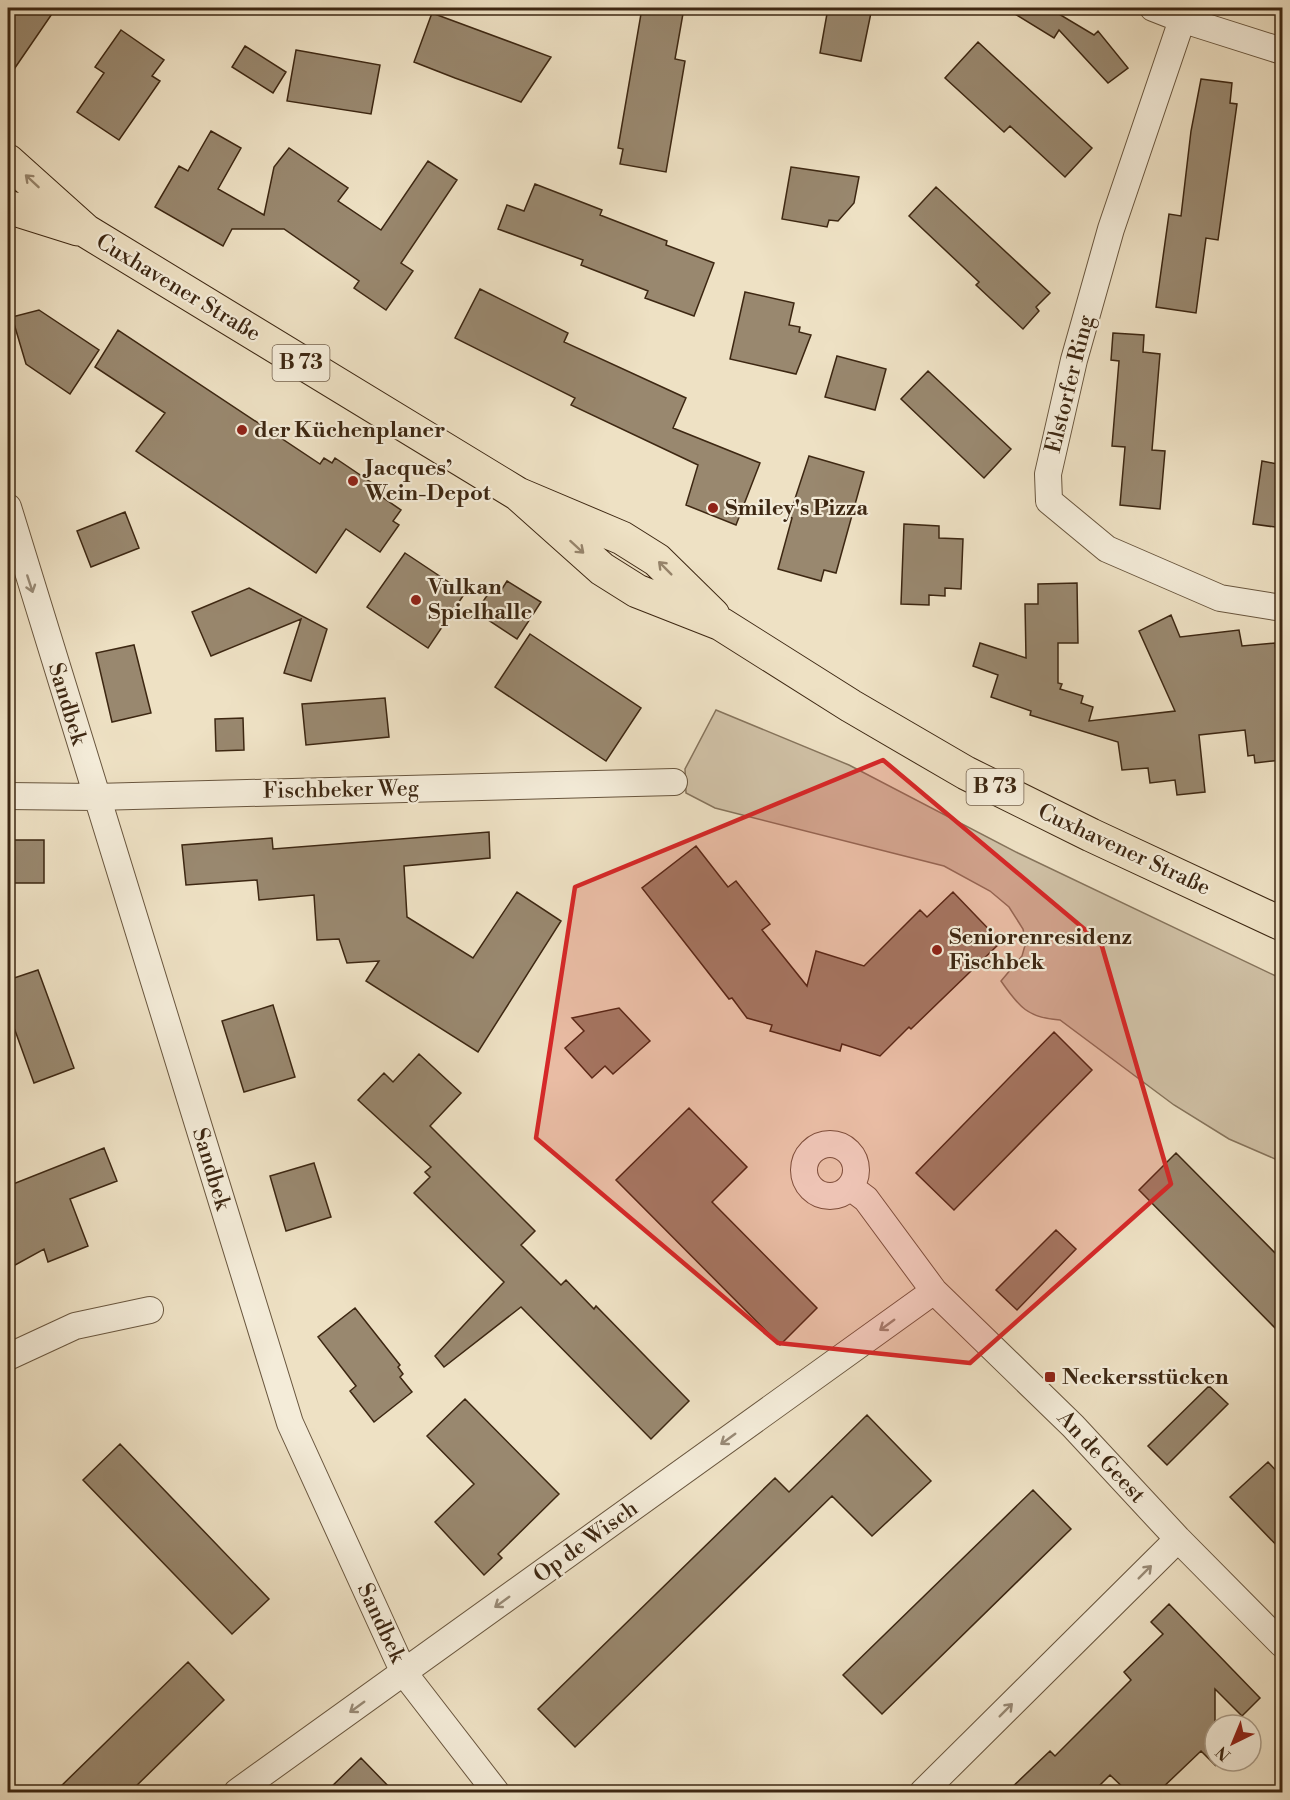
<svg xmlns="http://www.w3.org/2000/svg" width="1290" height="1800" font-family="'Libre Bodoni',serif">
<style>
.green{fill:#d0c1a6;stroke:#86745c;stroke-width:1.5}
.building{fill:#99886f;stroke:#3d2712;stroke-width:1.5}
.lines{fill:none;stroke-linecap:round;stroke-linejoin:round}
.street-casing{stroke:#69563e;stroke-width:28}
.primary-casing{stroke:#3d2712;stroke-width:35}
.street{stroke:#f4ecd9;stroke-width:26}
.primary{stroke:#eee1c4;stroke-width:33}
.oneway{stroke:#96846b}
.oneway2{stroke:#988a76}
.marked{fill:#d62828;fill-opacity:0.2;stroke:#d62828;stroke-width:4.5;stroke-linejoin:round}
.poi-dot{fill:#8f2418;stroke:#f4ecd9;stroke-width:2}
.labels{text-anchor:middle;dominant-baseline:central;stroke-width:4.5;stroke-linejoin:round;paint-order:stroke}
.shield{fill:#f4ecd9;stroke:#74624e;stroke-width:1.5}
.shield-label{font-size:21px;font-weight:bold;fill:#3d2712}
.street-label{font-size:22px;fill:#3d2712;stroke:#f4ecd9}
.poi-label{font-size:22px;font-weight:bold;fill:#3d2712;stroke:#f4ecd9;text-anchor:start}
</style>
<rect width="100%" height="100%" fill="#eee1c4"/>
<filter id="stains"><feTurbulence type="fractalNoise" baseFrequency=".00333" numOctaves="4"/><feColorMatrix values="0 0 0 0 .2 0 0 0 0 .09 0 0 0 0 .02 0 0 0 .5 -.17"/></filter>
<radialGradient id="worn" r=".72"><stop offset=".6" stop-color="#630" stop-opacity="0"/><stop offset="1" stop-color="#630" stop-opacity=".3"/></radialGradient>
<path class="green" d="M716,710l133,55 169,88 264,126v183l-53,-23 -55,-34 -114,-85c-32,-2 -41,-13 -59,-39l21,-25 4,-14 -3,-13 -14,-22 -19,-16 -46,-25 -229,-58 -29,-15 -1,-24z"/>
<path class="building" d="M8,8h48l-48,70z
M642,8h42l-9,51 10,2 -19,111 -46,-8 3,-15 -5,-1z
M828,8h44l-11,53 -41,-8z
M1005,8h44l45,27 4,-4 30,37 -20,15 -49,-53 -5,8z
M432,13l119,44 -30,45 -66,-24 -41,-16z
M121,30l43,30 -12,16 8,5 -41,59 -42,-28 27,-39 -9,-6z
M978,42l114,106 -27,29 -55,-51 -6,6 -59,-54z
M245,46l41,26 -13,21 -41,-26z
M296,50l84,15 -9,49 -84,-13z
M1201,79l31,4 -2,20 7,1 -19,136 -12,-2 -10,75 -40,-6 13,-93 12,2 10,-85z
M211,131l30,17 -23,41 46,26 10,-48 15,-19 59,40 -10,13 43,29 47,-69 29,19 -56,83 12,8 -27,39 -32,-22 5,-7 -75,-52h-52l-9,17 -68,-39 24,-41 9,5z
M791,167l68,10 -5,26 -16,18 -9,-1 -2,7 -45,-8z
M535,184l67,26 -2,5 67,26 -1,4 48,18 -20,53 -49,-18 3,-7 -67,-26 2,-5 -85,-31 9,-24 17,6z
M936,187l114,106 -14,14 3,4 -16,18 -47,-44 3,-3 -70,-66z
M480,289l88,44 -4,9 122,56 -13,30 87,35 -24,62 -50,-20 12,-40 -127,-60 4,-7 -120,-60z
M745,292l49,11 -5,22 11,2 -1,5 12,3 -15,39 -66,-15z
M39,310l60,40 -29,44 -44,-30 -14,-47z
M118,330l202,134 4,-6 8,5 3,-5 40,27 -3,5 29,20 -8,11 6,4 -19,27 -34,-23 -30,44 -180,-122 29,-38 -70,-46z
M1113,333l31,2 -1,17 17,2 -8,96 13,1 -5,58 -40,-4 5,-58 -13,-1 7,-85 -8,-1z
M837,356l49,13 -11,41 -50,-13z
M928,371l83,78 -27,29 -83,-79z
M809,456l55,16 -28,101 -12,-3 -3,11 -43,-12 14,-51 -3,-1z
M1262,461l20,4v63l-29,-4z
M125,512l14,36 -48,19 -14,-36z
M904,524l35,2v12l24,1 -2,50 -16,-1v8l-16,-1v10l-28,-1z
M405,553l60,40 -37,55 -61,-41z
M507,581l34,21 -24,37 -41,-27 18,-27 8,4z
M1077,583l1,60h-20v40l4,1 -2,5 23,7 -2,7 12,4 -4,14 86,-10 -36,-80 32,-16 9,22 59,-7 3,16 33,-3 7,56v61l-27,3 -1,-8 -6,1 -3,-26 -46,5 6,57 -28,3 -2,-15 -25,3 -2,-15 -26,2 -4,-28 -88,-27 1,-4 -40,-14 7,-22 -25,-9 7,-23 46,15 -1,-54h13v-20z
M249,588l78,41 -16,52 -27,-8 17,-54 -90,37 -19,-44z
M530,634l111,74 -35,53 -111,-74z
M134,645l17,68 -39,9 -16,-69z
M385,698l4,39 -83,8 -4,-41z
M243,718l1,32 -28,1 -1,-32z
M489,832l1,26 -86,8 3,51 66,41 44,-66 44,29 -83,131 -112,-71 13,-20 -32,2 -8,-24 -22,1 -3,-45 -55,5 -2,-20 -71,5 -4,-40 90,-7 1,11z
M8,840h36v43h-36z
M696,846l32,41 8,-6 34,43 -8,6 45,56 9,-35 48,15 56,-56 7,7 26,-25 48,50 -90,87 -2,-2 -29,29 -38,-12 -2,7 -70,-20 2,-6 -25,-7 -15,-20 -3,1 -87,-111z
M38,970l36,98 -40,15 -26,-72v-31z
M273,1005l22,72 -51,15 -22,-71z
M619,1008l31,33 -37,33 -8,-8 -13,12 -27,-30 19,-17 -12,-13z
M1054,1032l38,38 -138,140 -38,-37z
M419,1054l42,39 -31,33 105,105 -14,14 40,40 5,-5 28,29 2,-3 93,95 -38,38 -130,-132 -77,60 -9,-11 69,-74 -90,-89 16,-16 -5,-5 6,-5 -73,-67 26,-27 9,9z
M689,1108l58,59 -35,35 105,106 -37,37 -164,-165z
M104,1148l13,33 -47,18 18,47 -40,16 -4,-13 -36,20v-83z
M1176,1153l106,107v75l-143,-145z
M314,1163l17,54 -45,14 -16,-55z
M1056,1230l20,19 -59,61 -21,-20z
M355,1308l45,57 -2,2 5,7 -3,3 12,15 -38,30 -24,-31 6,-5 -38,-49z
M1209,1386l19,18 -61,61 -19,-19z
M465,1399l94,95 -61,60 4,4 -18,17 -49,-53 39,-38 -47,-48z
M867,1415l64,66 -59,55 -40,-40 -257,251 -37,-38 237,-231 14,14z
M120,1444l149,155 -37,35 -149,-154z
M1268,1462l14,15v74l-52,-54z
M1033,1490l38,39 -189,185 -39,-39z
M1169,1604l91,94 -18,18 -27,-27v76l-14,-14 -43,41h-30l-18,-17 -17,17h-86l43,-41 5,5 76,-76 -7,-8 39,-38 -12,-12z
M188,1662l36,38 -94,92h-75z
M361,1758l33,34h-68z"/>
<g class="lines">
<g class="street-casing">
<path id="street" d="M1153,8l28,11 101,32
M1186,8l-75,221 -37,131 -26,114 1,27 58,48 113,49 62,10
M8,507l282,916 114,250 92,119
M8,796l87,1 579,-15
M804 1170a26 26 0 1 1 52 0a26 26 0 1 1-52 0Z
M850,1187l16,12 68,92 139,135 105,113 104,105
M8,1357l67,-31 75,-16
M237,1792l697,-501
M923,1792l255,-253"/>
</g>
<g class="primary-casing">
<path id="primary" d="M8,161l78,70 432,263 104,44 35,22 56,55
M8,207l70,22
M518,494l84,75 35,22 84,33 130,82 115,67 125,62 191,89"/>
</g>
<use href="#street" class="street"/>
<use href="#primary" class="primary"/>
</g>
<defs><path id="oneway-shaft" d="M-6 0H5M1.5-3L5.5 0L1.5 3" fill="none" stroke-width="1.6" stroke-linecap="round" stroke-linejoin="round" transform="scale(1.5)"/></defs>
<g class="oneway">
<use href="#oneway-shaft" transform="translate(32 181) rotate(-137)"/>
<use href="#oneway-shaft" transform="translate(577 547) rotate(42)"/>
<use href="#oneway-shaft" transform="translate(665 568) rotate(-135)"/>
</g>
<g class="oneway2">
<use href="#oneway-shaft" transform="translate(30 584) rotate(72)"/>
<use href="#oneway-shaft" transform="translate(887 1325) rotate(144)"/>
<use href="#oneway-shaft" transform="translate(728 1439) rotate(144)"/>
<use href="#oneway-shaft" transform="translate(1145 1572) rotate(-45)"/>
<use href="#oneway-shaft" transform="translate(502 1602) rotate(144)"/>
<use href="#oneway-shaft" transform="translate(357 1707) rotate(144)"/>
<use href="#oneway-shaft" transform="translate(1006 1710) rotate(-45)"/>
</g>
<path class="marked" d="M883,760l218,183 70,241 -201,179 -192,-20 -242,-205 39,-251z"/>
<g class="poi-dot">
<circle cx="242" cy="430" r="6"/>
<circle cx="353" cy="481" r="6"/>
<circle cx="713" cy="508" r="6"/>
<circle cx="416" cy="600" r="6"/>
<circle cx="937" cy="950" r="6"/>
<rect x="1044" y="1371" width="12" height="12" rx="3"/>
</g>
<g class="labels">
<g class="shield">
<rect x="272.5" y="345" width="57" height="36" rx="4.5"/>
<rect x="966.5" y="769" width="57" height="36" rx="4.5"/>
</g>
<g class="shield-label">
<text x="301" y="363">B 73</text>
<text x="995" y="787">B 73</text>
</g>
<g class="street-label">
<text transform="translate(178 288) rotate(31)">Cuxhavener Straße</text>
<text transform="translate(1070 384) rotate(-76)">Elstorfer Ring</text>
<text transform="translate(67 704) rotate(73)">Sandbek</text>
<text transform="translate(341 790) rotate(-1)">Fischbeker Weg</text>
<text transform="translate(1124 850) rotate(25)">Cuxhavener Straße</text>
<text transform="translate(211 1169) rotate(73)">Sandbek</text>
<text transform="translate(1101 1457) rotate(47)">An de Geest</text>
<text transform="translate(586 1542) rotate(-36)">Op de Wisch</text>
<text transform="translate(381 1623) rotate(65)">Sandbek</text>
</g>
<g class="poi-label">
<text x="254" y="430">der Küchenplaner</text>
<text x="365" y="468">Jacques’<tspan x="365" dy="25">Wein-Depot</tspan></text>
<text x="725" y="508">Smiley's Pizza</text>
<text x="428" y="587">Vulkan<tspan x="428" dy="25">Spielhalle</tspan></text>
<text x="949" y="937">Seniorenresidenz<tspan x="949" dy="25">Fischbek</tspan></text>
<text x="1062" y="1377">Neckersstücken</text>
</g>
</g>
<rect width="1290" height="1800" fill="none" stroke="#eee1c4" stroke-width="30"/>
<rect x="9" y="9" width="1272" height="1782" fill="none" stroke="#3d2712" stroke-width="3"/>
<rect x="15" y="15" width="1260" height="1770" fill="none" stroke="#3d2712" stroke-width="1.5"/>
<g transform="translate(1233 1743) rotate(223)"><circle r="28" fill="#f4ecd9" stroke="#ab9d89" stroke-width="1.5"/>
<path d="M0-4.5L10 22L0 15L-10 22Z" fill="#8f2418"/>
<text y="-9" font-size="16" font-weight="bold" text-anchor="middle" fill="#3d2712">N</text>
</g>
<rect width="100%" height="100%" filter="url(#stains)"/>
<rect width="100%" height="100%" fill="url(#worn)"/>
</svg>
